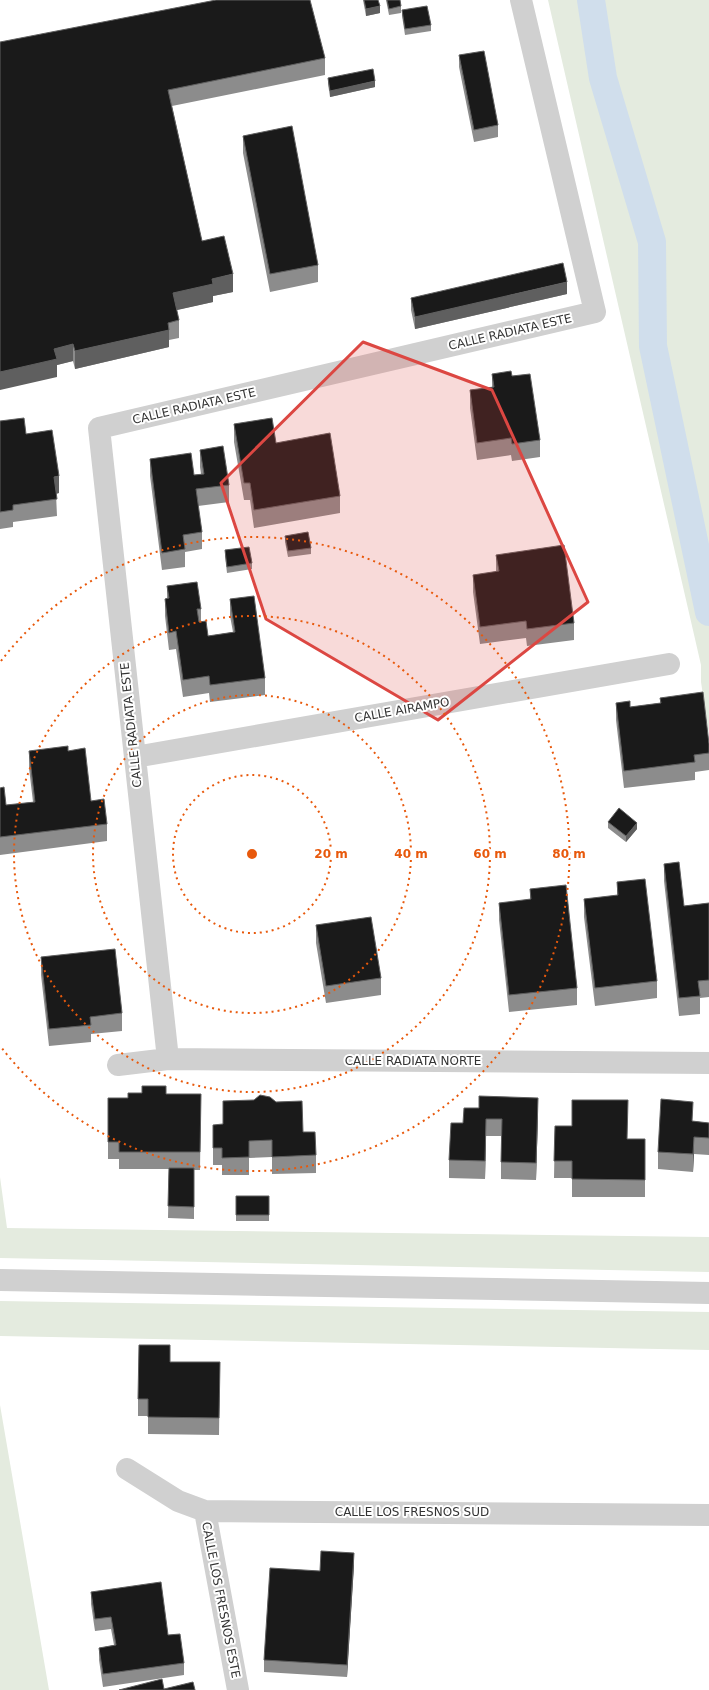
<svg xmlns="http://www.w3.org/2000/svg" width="709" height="1690" font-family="'DejaVu Sans',sans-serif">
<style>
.green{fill:#e4ebdf}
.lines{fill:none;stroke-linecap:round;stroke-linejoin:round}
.canal{stroke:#d0deec;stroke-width:28}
.minor{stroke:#d0d0d0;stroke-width:22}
.tertiary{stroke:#d0d0d0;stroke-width:22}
.wall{fill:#8c8c8c}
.shaded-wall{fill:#5f5f5f}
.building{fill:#1a1a1a;stroke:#5f5f5f}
.marked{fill:#dc4742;fill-opacity:0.2;stroke:#dc4742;stroke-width:3;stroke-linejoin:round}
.ring{fill:none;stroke:#e8590c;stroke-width:2;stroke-dasharray:2 4}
.labels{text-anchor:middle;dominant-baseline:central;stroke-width:4;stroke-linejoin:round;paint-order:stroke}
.street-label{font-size:12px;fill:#333;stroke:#fff}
.centre{fill:#e8590c;stroke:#fff;stroke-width:2}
.ring-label{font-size:12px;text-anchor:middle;font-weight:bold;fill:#e8590c;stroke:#fff;stroke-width:4;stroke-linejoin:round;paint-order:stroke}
</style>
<rect width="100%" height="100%" fill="#fff"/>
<path class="green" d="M548,0h161v735l-8,-53v-17z
M0,1177l7,51 702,9v35l-709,-14z
M0,1301l709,11v38l-709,-14z
M0,1405l49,285h-49z"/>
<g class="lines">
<path class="canal" d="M591,0l12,78 49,164 1,104 56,266"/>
<path class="minor" d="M135,757l534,-93
M168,1059l-69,-631 496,-116 -74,-312
M118,1065l50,-6 541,4
M127,1469l51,32 27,10 504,4
M205,1511l33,179"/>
<path class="tertiary" d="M0,1280l709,13"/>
</g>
<path class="wall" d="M363,0h15l2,13 -14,3z
M386,0h14l1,6v7l-12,2z
M402,10l29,15v6l-26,4 -3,-19z
M0,42l325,16v17l-153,31 30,135 31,51 -20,4v6l-37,8 3,10v18l-10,2v7l-94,22 -2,-8 -16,4v12z
M459,55l39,70v12l-24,5 -15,-75z
M328,78l47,9 -45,10 -2,-13z
M243,136l75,129v17l-48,10 -27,-139z
M567,294l-152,35 -4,-19v-12z
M492,374l20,2 28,64v17l-28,4 -1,-6 -34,5 -7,-52v-18l22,-3z
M0,421l26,13 33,59 -3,1 1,22 -44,6v5l-13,2z
M234,424l42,19 64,53v17l-86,15 -4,-28h-6l-10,-58z
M200,450l29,35v17l-31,4 4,26v17l-17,3v15l-23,3 -12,-94v-17l44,16 7,-1 -1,-7z
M285,536l26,12v6l-23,3 -3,-15z
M225,550l27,13v6l-25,4 -2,-17z
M496,555l78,68v17l-47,6 -1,-8 -46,6 -7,-52v-17l23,-3z
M167,586l34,23v12l7,15 25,-4 -3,-16v-17l35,79v17l-55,7 -1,-9 -26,4 -7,-48 -7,1 -4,-34v-17l2,-1z
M660,698l49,46v26l-14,2v8l-71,8 -8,-68v-17l14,4 30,-4z
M29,751h39l23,50 16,23v17l-107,14v-67l6,17 27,-3 -4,-34z
M608,822l29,7 -11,13 -18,-14z
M664,864l20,42 25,-3v94l-9,1v16l-21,2 -15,-135z
M617,882l40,99v17l-62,8 -11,-89v-18l33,-3z
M530,889l47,99v17l-68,7 -10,-92v-17l31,-3z
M316,925l65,53v17l-55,8 -10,-60z
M41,957l81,56v18l-31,3v8l-42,4 -8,-71z
M166,1094h35l-1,76h-6v49l-26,-1 1,-49h-50v-10h-11v-61h20z
M479,1108l59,7 -2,65 -35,-1v-43h-15l-1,43 -36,-1v-18l14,-37z
M693,1121l16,2v32l-15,-1 -1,18 -35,-3v-17z
M213,1125l90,7 13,23v18l-44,1v-17l-23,1v17h-27v-10h-9z
M555,1126l73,13h17v58h-73v-19h-18z
M236,1196h33v25h-33z
M170,1362h50l-1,73 -71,-1v-18h-10v-17z
M354,1565l-7,112 -83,-5v-12l56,-89z
M91,1592l77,43 16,28v12l-81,12 -4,-27v-12l15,-3 -3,-16 -16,2 -4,-27z"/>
<path class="shaded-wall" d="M380,6v7l-14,3v-7z
M375,81v6l-45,10v-6z
M233,274v18l-20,4v6l-40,9v-18l39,-14z
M567,282v12l-152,35v-12z
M169,330v17l-94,22v-18z
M73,344v17l-16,4v12l-57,13v-18l54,-23z
M59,476v17l-5,1v-17z
M637,823v6l-11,13v-6z
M538,1098v17l-2,65v-17z
M486,1119v17l-1,43v-18z
M694,1137v17l-1,18v-18z
M354,1553v12l-7,112v-12z"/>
<path class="building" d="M216,0h94l15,58 -157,32 34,151 22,-5 9,38 -21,5 1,5 -40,9 6,27 -11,3 1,7 -94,21 -2,-7 -19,5 3,10 -57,13v-330z
M364,0h14l2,6 -14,3z
M387,0h13l1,6 -12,3z
M427,6l4,19 -26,4 -3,-19z
M484,51l14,74 -24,5 -15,-75z
M373,69l2,12 -45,10 -2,-13z
M292,126l26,139 -48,9 -27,-138z
M563,263l4,19 -152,35 -4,-19z
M511,371l1,5 18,-2 10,66 -28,4 -1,-6 -34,5 -7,-53 24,-3 -2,-13z
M24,418l2,16 26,-4 7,46 -5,1 3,22 -44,6v5l-13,2v-91z
M272,418l4,25 54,-10 10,63 -86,14 -4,-27h-6l-10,-59z
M223,446l6,39 -33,4 6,43 -19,3 2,14 -23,4 -12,-94 41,-6 3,22 10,-1 -4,-24z
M308,532l3,16 -23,3 -3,-15z
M564,545l10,78 -47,6 -1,-8 -46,6 -7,-52 26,-4 -3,-16z
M249,547l3,16 -25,4 -2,-17z
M197,582l4,27h-4l2,13 7,-1 2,15 27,-4 -5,-33 24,-3 11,82 -55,7 -1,-9 -26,4 -7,-49 -7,2 -4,-34 4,-1 -2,-12z
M703,692l6,52v9l-15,2 1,7 -71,9 -8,-68 14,-2v6l31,-4 -1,-5z
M68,746v5l17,-3 6,53 13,-2 3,25 -107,13v-49l4,-1 2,18 29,-3 -6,-51z
M619,808l18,15 -11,13 -18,-14z
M679,862l5,44 25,-3v77l-11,1 2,15 -21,2 -15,-134z
M645,879l12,102 -62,7 -11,-89 34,-4 -1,-13z
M566,885l11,103 -68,7 -10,-92 32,-4 -1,-10z
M371,917l10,61 -55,8 -10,-61z
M115,949l7,64 -32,4 1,8 -42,4 -8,-72z
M142,1086h24v8h35l-1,58h-81v-10h-11v-44h20v-5h14z
M260,1095l10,2 6,5 26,-1 1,31h12l1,23 -44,2v-17l-23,1v16l-27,1v-10h-9v-23l10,-1v-23l31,-1z
M479,1096l59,2 -2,65 -35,-1 1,-43h-16l-1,42 -36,-1 2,-37h12l1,-15h15z
M661,1099l32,3 -1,19 17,2v15l-15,-1 -1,17 -35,-2z
M572,1100h56l-1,39h18v41l-73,-1v-18h-18l1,-35h17z
M169,1168h25v39l-26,-1z
M236,1196h33v19h-33z
M139,1345h31v17h50l-1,56 -71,-1v-18h-10z
M321,1551l33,2 -7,112 -83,-5 6,-92 50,3z
M161,1582l7,53 12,-1 4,29 -81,11 -4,-26 17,-3 -5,-28 -16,2 -4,-27z
M162,1679l2,10 29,-7 2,8h-76z"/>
<path class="marked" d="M363,342l129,48 96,212 -150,118 -172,-101 -45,-136z"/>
<g class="ring">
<circle cx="252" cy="854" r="79"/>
<circle cx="252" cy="854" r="159"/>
<circle cx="252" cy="854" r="238"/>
<path d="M1 661A317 317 0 1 1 1 1047"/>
</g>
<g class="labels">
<g class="street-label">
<text transform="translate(510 332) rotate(-13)">CALLE RADIATA ESTE</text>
<text transform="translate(194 406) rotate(-13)">CALLE RADIATA ESTE</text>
<text transform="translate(402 710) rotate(-10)">CALLE AIRAMPO</text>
<text transform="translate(131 725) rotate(-96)">CALLE RADIATA ESTE</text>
<text x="413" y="1061">CALLE RADIATA NORTE</text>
<text x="412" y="1512">CALLE LOS FRESNOS SUD</text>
<text transform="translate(221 1600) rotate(79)">CALLE LOS FRESNOS ESTE</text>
</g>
</g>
<circle cx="252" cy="854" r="6" class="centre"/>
<g class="ring-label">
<text x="331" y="858">20 m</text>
<text x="411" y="858">40 m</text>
<text x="490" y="858">60 m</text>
<text x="569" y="858">80 m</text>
</g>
</svg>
